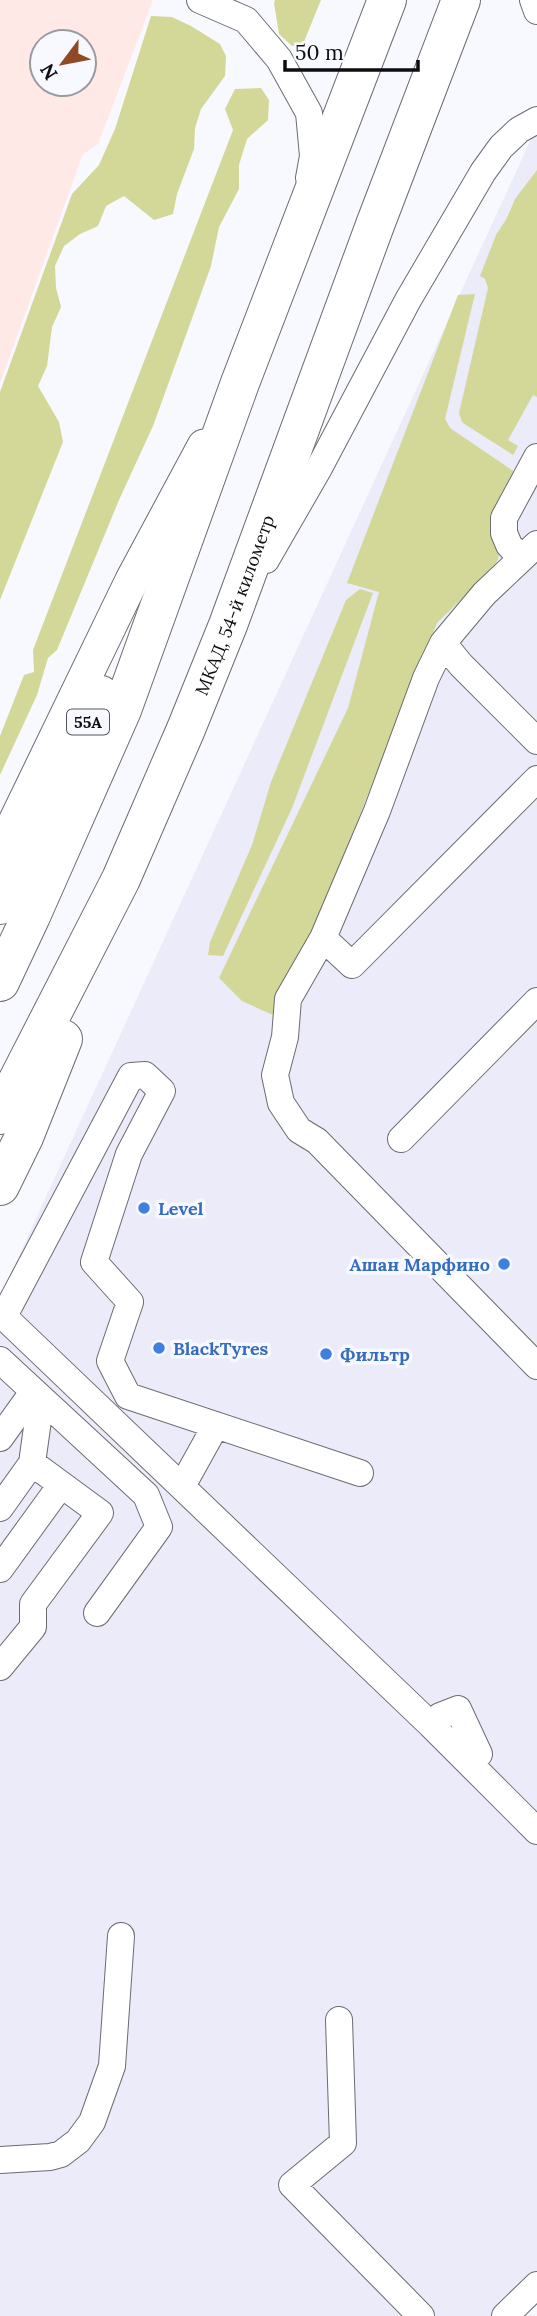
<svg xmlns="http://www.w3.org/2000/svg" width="537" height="2316" font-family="Lora,serif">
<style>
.built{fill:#ebebfa}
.industrial{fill:#ffe9e6;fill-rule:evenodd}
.green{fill:#d3d899}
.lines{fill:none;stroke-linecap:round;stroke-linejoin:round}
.minor-casing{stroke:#6b6b71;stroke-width:28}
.major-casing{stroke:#6b6b71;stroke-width:35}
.highway-casing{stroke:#6b6b71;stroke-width:40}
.minor{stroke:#fff;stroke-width:26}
.major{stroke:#fff;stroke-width:33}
.highway{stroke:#fff;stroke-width:38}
.shop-dot{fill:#3f7fe0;stroke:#f8f8ff;stroke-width:2.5}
.labels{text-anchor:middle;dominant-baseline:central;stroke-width:7;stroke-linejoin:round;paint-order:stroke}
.shield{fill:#f8f8ff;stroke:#545458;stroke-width:2}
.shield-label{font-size:16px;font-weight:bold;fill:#0e0e10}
.street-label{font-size:18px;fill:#0e0e10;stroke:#f8f8ff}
.shop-label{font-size:18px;font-weight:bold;fill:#366cbe;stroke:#f8f8ff;text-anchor:start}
</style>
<rect width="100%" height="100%" fill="#f8f8ff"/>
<path class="built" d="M537,126v2174l-16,16h-521v-1019z"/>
<path class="industrial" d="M0,0h153l-55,144 -15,10 -83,229zM42,42h42v42h-42z"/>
<path class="green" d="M275,0h46l-18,44 -11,2 -13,-12 -5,-31z
M151,16l21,1 19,9 29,18 6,12 -1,20 -24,33 -6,19 -1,21 -17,45 -4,20 -19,6 -30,-24 -18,10 -8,20 -18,8 -16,12 -9,20 1,22 5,19 -9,20 -5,39 -9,20 21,36 4,20 -63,158v-208l72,-198 27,-29 16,-36z
M261,88l8,12 -1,20 -21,19 -8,26v24l-20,38 -8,39 -58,160 -34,74 -62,150 -9,8 -11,37 -37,80v-39l24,-61 10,-3 -1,-22 200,-520 -8,-21 10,-20z
M537,170v227l-4,-2 -25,45 10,6 -5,9 -47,-30 -4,-3 -3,-9 29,-125 -3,-9 -5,-3 16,-41 11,-17 8,-19z
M475,294l-30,125 5,9 69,47 -21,84 -4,8 -57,56 -138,343 -26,49 -31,-14 -23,-23 129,-270 31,-116 -32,-9 111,-288z
M360,589l13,4 -81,215 -69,148 -15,-1 2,-13 42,-97 19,-63 75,-182z"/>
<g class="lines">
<g class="minor-casing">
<path id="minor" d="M200,0l46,20 33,39 30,54 4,43 -4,22
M533,0l4,11
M537,544l-53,50 -41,49 -17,35 -49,133 -54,127 -35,61 -3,38 -10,38 6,28 18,27 18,11 220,225
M521,558l-12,-13 -5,-12v-15l33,-61
M266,560l53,-92 89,-168 75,-128 18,-25 18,-17 18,-10
M443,643l18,22 76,76
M323,938l29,27 185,-186
M401,1139l136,-138
M0,1313l431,412 106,106
M4,1316l127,-240 14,-1 17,16 -33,63 -35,108 36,40 -20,59 18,35 232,77
M0,1360l146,135 13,32 -62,86
M0,1438l33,-46
M180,1485l6,-6 30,-54
M0,1508l32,-45 9,-64
M0,1569l61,-84
M0,1667l33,-40v-23l67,-91 -68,-50
M431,1725l9,-9 18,-7 21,45
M339,2020l4,123 -51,42 129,131
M0,2160l50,-3 11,-3 17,-13 14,-19 20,-56 9,-130
M505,2316l32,-31"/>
</g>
<g class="major-casing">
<path id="major" d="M0,853l132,-273 72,-134"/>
</g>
<g class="highway-casing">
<g id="highway">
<path d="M0,905l101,-210"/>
<path d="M0,982l31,-66 91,-206 118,-327 147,-383"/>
<path id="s1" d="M0,1115l121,-236 65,-150 42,-104 147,-400 86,-225"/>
<path d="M0,1186l24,-49 39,-98"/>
</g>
</g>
<use href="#minor" class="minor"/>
<use href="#major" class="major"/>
<use href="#highway" class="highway"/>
</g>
<g class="shop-dot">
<circle cx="144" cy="1208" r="7"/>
<circle cx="504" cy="1264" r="7"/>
<circle cx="159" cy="1348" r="7"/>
<circle cx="326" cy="1354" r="7"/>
</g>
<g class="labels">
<rect class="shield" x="67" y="709.5" width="42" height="25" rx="5"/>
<g class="shield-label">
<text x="88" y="722">55А</text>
</g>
<g class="street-label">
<text stroke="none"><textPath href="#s1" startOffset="562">МКАД, 54-й километр</textPath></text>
</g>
<g class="shop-label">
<text x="158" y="1208">Level</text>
<text x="490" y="1264" text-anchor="end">Ашан Марфино</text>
<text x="173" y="1348">BlackTyres</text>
<text x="340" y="1354">Фильтр</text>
</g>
</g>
<g transform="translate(63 63) rotate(238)"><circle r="33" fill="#f8f8ff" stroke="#9a9a9f" stroke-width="2"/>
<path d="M0-5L12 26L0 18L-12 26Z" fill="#904925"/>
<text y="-10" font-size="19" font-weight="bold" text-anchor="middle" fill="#0e0e10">N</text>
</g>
<path d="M285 60v10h133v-10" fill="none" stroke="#0e0e10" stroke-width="3.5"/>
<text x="295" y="60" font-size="21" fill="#0e0e10" stroke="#f8f8ff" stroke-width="5" paint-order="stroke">50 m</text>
</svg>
